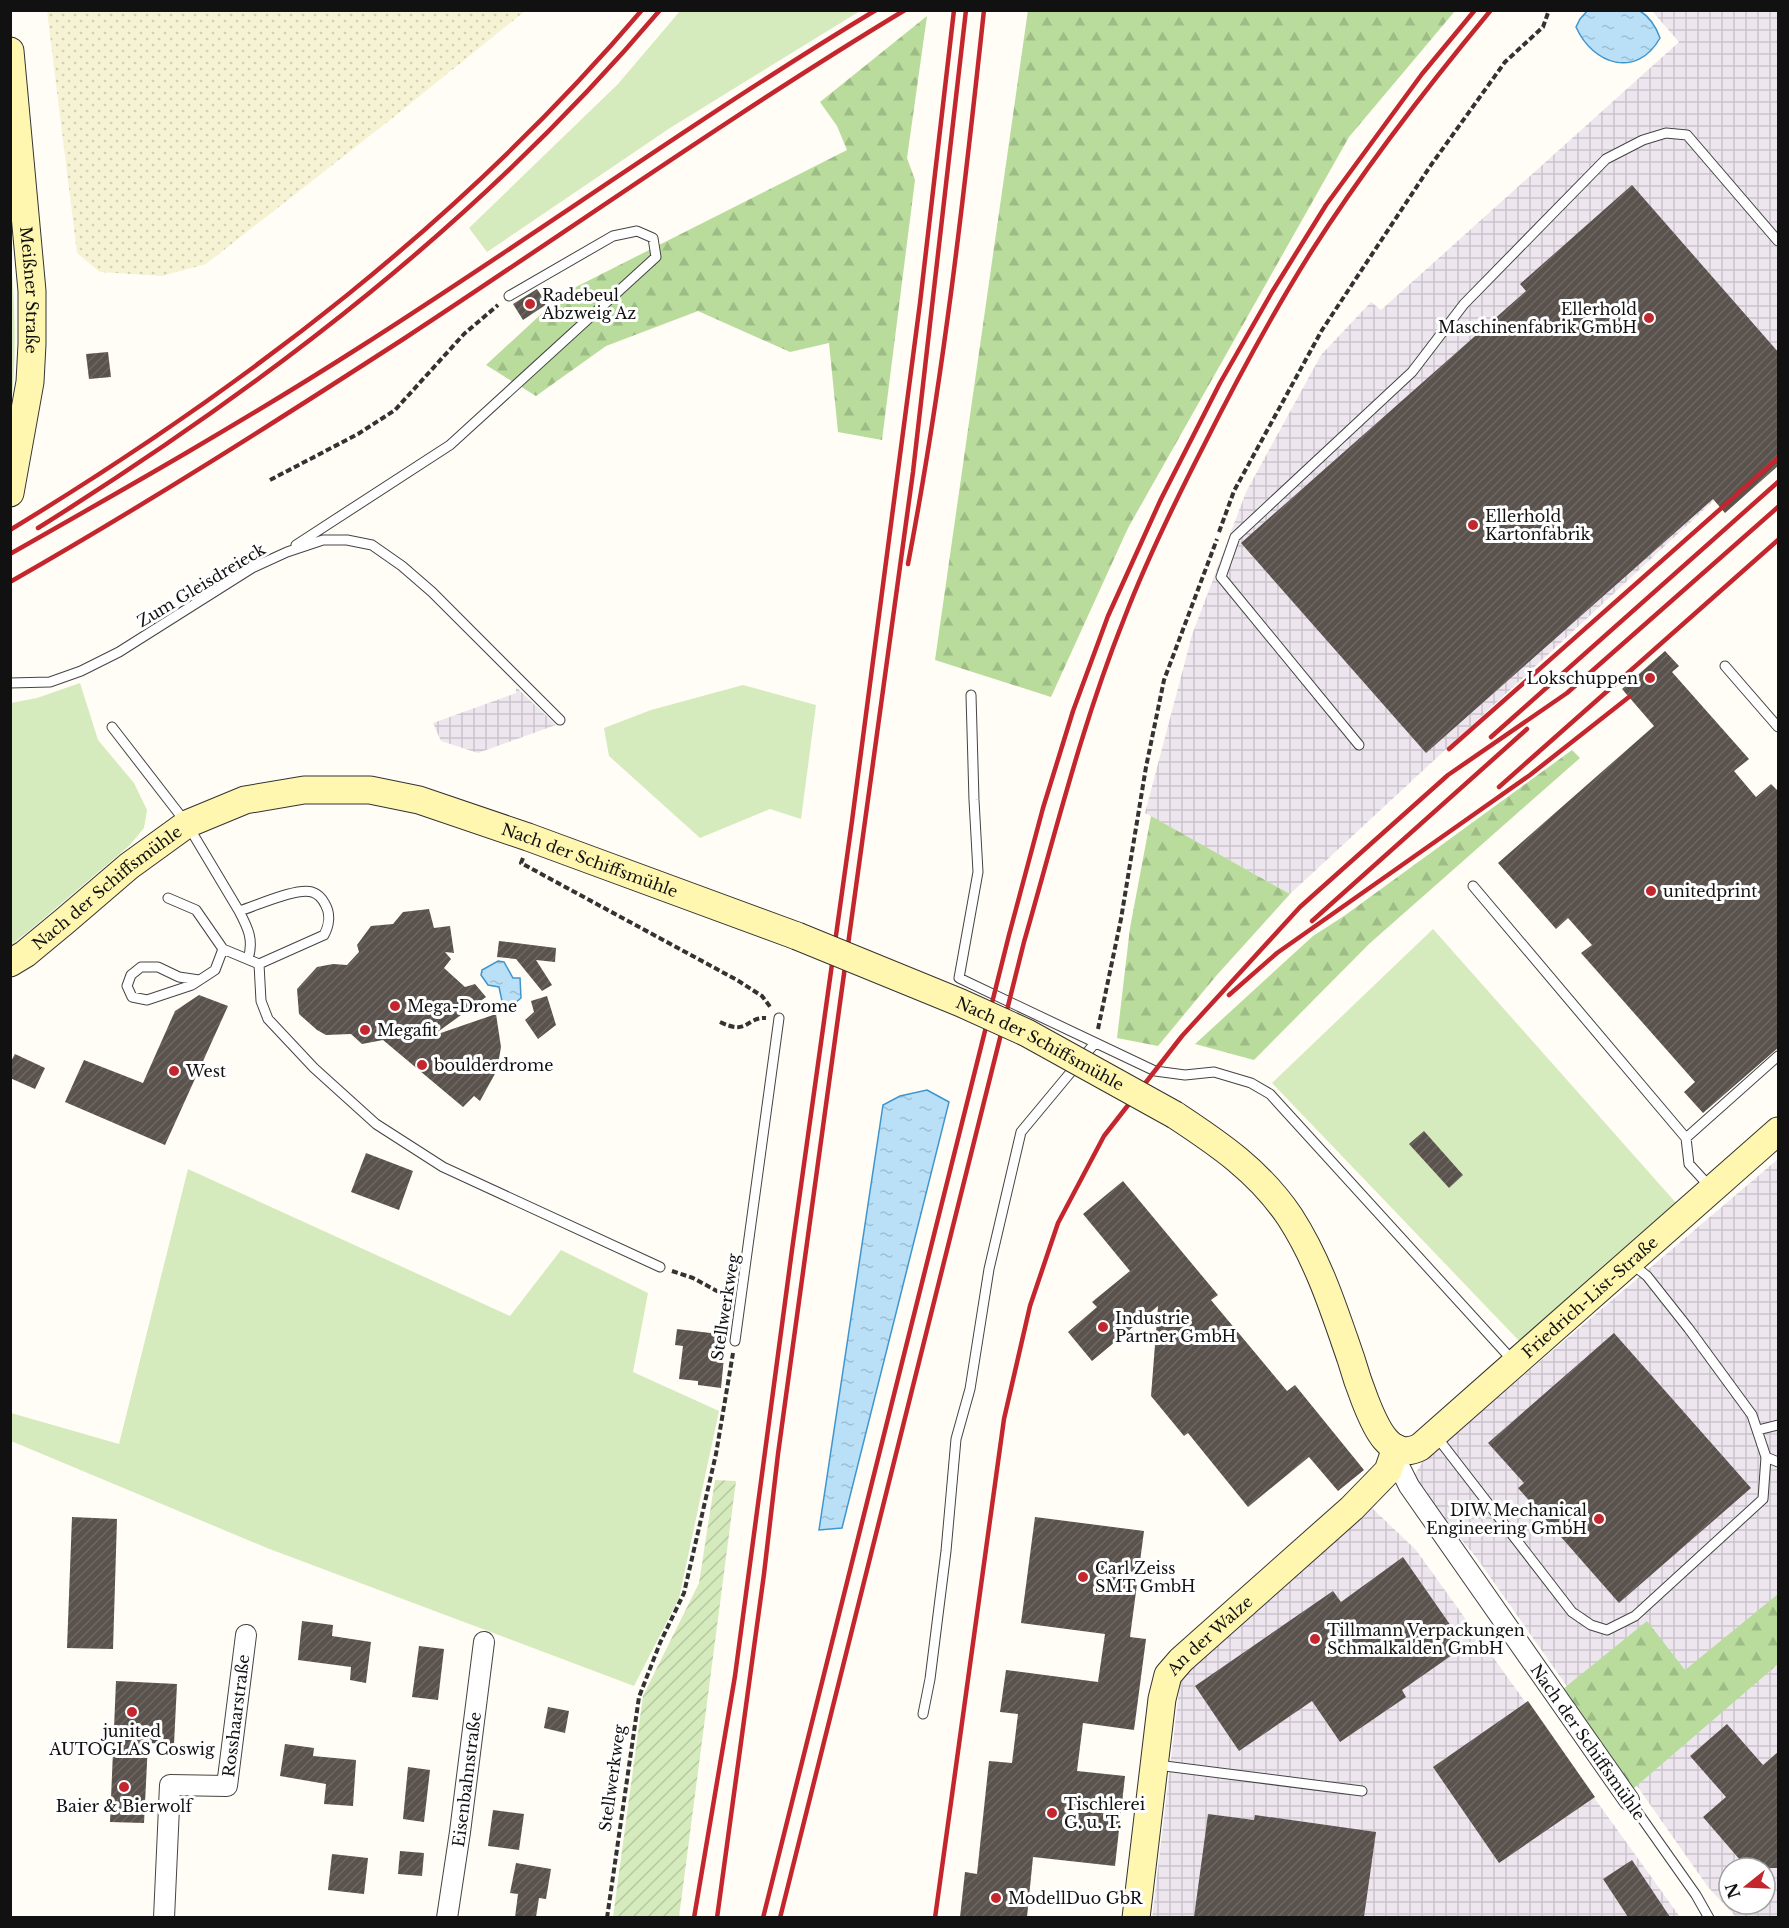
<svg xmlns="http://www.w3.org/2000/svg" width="1789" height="1928" font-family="'Libre Baskerville',serif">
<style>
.industrial{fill:url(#industrial-grid);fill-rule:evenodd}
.farmland{fill:url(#farmland-dots)}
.grass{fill:#d5ebbd}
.forest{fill:url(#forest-firs)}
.garden{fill:url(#garden-furrows)}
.water{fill:url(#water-ripples);stroke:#3f96cf;stroke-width:1.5}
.building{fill:url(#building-hatch)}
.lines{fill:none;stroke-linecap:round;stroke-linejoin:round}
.lane-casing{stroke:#444;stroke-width:11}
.street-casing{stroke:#444;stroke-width:22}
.secondary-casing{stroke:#333;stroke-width:29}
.path{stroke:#333;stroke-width:4;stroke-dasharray:6 3;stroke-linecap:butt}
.lane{stroke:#fff;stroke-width:9}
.street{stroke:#fff;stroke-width:20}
.secondary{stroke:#fff6b0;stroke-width:27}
.rail{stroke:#c4262e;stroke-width:4.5}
.secondary-bridge-casing{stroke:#333;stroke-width:29;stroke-linecap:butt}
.secondary-bridge{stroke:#fff6b0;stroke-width:27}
.poi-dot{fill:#c4262e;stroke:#fff;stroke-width:2}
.labels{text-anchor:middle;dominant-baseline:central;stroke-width:6;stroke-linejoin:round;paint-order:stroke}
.street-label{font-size:16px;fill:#111;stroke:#fff}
.poi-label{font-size:16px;fill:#111;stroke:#fff;text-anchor:start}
</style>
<defs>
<pattern id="industrial-grid" width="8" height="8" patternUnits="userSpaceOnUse" patternTransform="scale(1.5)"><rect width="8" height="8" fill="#eee6ef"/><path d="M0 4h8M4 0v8" fill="none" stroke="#cbc4cc"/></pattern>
<pattern id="farmland-dots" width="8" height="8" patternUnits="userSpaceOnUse" patternTransform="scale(1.5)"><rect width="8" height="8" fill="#f6f3d4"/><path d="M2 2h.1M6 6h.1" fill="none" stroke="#d2cfb5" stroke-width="1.8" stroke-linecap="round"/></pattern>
<pattern id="forest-firs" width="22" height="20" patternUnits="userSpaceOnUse" patternTransform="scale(1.5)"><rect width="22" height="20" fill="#b9dc9c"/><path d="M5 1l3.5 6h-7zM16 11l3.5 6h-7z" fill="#9ebc85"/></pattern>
<pattern id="garden-furrows" width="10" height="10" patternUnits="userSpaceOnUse" patternTransform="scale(1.5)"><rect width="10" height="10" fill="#d5ebbd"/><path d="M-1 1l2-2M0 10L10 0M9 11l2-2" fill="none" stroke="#b6c8a1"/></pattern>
<pattern id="water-ripples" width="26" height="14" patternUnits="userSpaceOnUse" patternTransform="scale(1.5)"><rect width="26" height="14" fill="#b9e0f7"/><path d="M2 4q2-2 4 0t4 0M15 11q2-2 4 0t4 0" fill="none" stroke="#9ebfd3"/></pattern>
<pattern id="building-hatch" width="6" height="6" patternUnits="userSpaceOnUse" patternTransform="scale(1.5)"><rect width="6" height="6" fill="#5a524d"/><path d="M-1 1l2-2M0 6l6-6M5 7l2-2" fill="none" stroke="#6d6662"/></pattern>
</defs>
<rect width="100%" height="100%" fill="#fffdf5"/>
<path class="industrial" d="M1652,11h126v434l-69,60 -419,389 -145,-81 47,-178 54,-143 75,-137 50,-53 10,8 298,-268z
M516,687l40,38 -78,28 -37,-12 -8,-18 83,-30z
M1778,1159v758h-42l-28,-30 -232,-330 -65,-76 12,-20zM1729,1868h36v36h-36z
M1370,1506l46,44 264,367 -528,1 30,-252z"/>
<path class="farmland" d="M47,11v-1l478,1 -130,105 -189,148 -44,12 -62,-4 -23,-19z"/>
<path class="grass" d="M680,11h180l-190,117 -183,124 -18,-24 149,-144z
M10,249c5,53 7,105 1,159z
M80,683l18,57 36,43 13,27 -3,18 -15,18 -99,84 -19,15v-242l26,-5z
M743,685l73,20 -15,114 -31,-10 -70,29 -91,-82 -5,-28 47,-18z
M1433,929l244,275 -154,141 -251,-262z
M188,1169l322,147 51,-66 87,43 -15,79 86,39 -40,187 -45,88 -367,-138 -256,-107v-28l108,31z"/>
<path class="forest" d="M1028,10l427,1 -106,126 -221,391 -77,169 -116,-37z
M927,16l-20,142 8,22 -33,260 -44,-8 -9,-89 -39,9 -92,-41 -92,35 -70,50 -50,-31 78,-72 283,-143 -10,-24 -17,-24z
M1572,750l8,8 -211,186 -115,116 -59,-16 118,-108 31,-20z
M1151,816l139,78 -74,82 -58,70 -41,-8 13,-110z
M1778,1594v70l-145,125 -70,-100 84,-68 38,49z"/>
<path class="garden" d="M715,1480l21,1 -57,436h-66l30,-221 56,-113z"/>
<path class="water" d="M1588,10l52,1c10,6 16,16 20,27 -23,41 -67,27 -84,-11l4,-8z
M498,961l6,1 9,16h7l1,20 -7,6v4l-5,1 -7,-8 -3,-14 -11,-2 -7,-10 1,-5z
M927,1090l22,12 -107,426 -23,2 64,-425 17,-9z"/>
<path class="building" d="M1632,185l147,168v112l-54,48 -12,-14 -287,254 -185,-210 285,-252 -6,-7z
M537,289l10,15 -24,16 -10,-16z
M108,352l3,25 -22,2 -3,-25z
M1665,651l14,15 -7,6 77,87 -15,12 22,26 15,-13 8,8v255l-76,66 -19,-21 11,-10 -114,-129 11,-8 -24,-27 -12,11 -58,-66 156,-137 -32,-37z
M429,909l5,19 16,-2 4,27 -9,-1 6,7 -7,9 21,19 10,-3 11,13 -54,39 64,-22 5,33 -4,23 -17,31 -6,-5 -11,11 -80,-67 -21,4 -11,-10 -25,1 -9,-5 -18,-16 -2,-25 20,-22 16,-3 14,1 12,-13 -2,-7 14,-19 22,-2 10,-12z
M499,941l57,7 -1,14 -19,-2 16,25 -10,6 -26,-32 -19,-2z
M199,995l29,11 -63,139 -100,-43 19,-42 59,23 32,-72z
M547,996l9,29 -18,14 -13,-19 9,-8 -3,-11z
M15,1054l30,14 -10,21 -25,-11v-15z
M1424,1131l39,44 -14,13 -40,-44z
M366,1153l47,18 -14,39 -48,-18z
M1123,1181l95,114 -7,5 76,91 8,-6 69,85 -26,21 -29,-34 -61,50 -60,-74 -4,3 -33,-40 7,-90 -66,55 -24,-29 29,-25 -5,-5 38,-31 -47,-57z
M677,1329l42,5 -1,12 7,1 -4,41 -23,-3v-4l-19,-2 4,-33 -8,-1z
M1614,1333l137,155 -132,115 -101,-115 6,-5 -36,-40z
M72,1517l45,2 -4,130 -46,-1z
M1035,1517l109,14 -14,106 16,2 -12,91 -51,-7 -6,48 48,5 -10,90 -82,-9 -6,60h-67l5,-45 12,2 12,-113 23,2 6,-49 -18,-2 6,-42 92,12 7,-48 -84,-11z
M1403,1557l62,89 -63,44 4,7 -66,45 -28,-41 -73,50 -44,-65 138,-95 8,11z
M302,1621l31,4 -1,11 39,6 -5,41 -16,-3 1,-13 -53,-7z
M419,1646l25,3 -6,51 -26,-3z
M116,1681l61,3 -3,60 -26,-1 -4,80 -34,-1z
M1528,1701l67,96 -96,66 -66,-96z
M548,1707l21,4 -4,22 -21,-5z
M1727,1724l36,41 16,-14v117h-32l-44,-51 23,-20 -36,-41z
M285,1744l29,4 -1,8 43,4 -3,46 -29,-2 2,-20 -46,-8z
M408,1767l22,3 -6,52 -21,-3z
M493,1810l31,4 -5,36 -31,-4z
M1208,1814l46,6 1,-5 121,17 -12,85h-170z
M400,1851l24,2 -2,23 -24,-2z
M332,1854l36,4 -4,36 -36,-4z
M1632,1860l38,57h-42l-25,-38z
M516,1863l35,6 -5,30 -7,-1 -3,19h-21l3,-23 -8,-1z"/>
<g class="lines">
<g class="lane-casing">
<path id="lane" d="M296,545l154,-100 206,-188 -3,-19 -16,-7 -24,5 -104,60
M1725,666l53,61
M10,683l40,-1 31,-11 38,-19 133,-84 35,-16 36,-12h24l25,5 30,21 30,26 128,128
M971,695l3,105 4,72 -19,106 196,93 30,4 29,-3 37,11 19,11 244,268
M112,727l75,97 52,87c17,-5 58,-24 73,-19 6,2 10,6 13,12 6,10 4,22 -1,31l-65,29
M1359,745l-138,-168 14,-40 177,-165 52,-68 142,-145 37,-19 23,-7 21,2 91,106
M1473,886l213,252
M168,898l28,12 27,39 36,15 2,37 7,18 46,49 62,56 67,43 217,100
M239,911c9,17 15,29 9,48
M199,980l-20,-3 -21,-10h-17l-10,8 -4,11 5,11 15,3 45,-15 23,-15 8,-21
M1710,1187l-21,-23 -3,-26 92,-82
M735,1341l44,-323
M1758,1430l20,-5
M1436,1436l136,176 19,13 16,5 28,-14 128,-117 3,-42 -14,-42 -63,-86 -42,-53 -15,-12
M1766,1457l12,5
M923,1714l7,-35 16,-128 10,-112 14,-50 19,-120 32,-137 74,-89
M1157,1765l205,26
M1629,1800l67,95 13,23"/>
</g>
<g class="street-casing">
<g id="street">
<path d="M1396,1448l2,16 11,22 220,314"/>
<path id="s1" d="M164,1918l6,-133 57,1 19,-151"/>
<path id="s2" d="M447,1918l13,-86 24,-190"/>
</g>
</g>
<g class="secondary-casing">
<g id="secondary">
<path id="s3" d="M10,51l22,240v53l-2,38 -20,111"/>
<path id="s4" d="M10,963l15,-9 41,-34 63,-54 58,-42 58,-24 59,-10h66l49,10 109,37 269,99"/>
<path id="s5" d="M1175,1115c44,29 84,56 115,102 29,45 44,93 61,142 6,21 21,65 34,80 10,12 22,15 35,8l358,-316"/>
<path id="s6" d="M1136,1918l26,-219 6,-24 13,-15 171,-152 36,-37 8,-23"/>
</g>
</g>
<path class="path" d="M270,480l88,-46 37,-24 69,-76 34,-29
M1219,532l15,-41 88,-161 109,-165 74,-103 38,-35 6,-17
M523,858l-2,5 216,117 25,16 9,12
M720,1022c29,14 25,-5 46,-4
M1098,1029l23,-110 25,-152 18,-87 53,-141
M672,1271l21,7 35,19
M607,1918l32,-221 21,-54 24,-50 32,-139 17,-101"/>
<use href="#lane" class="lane"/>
<use href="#street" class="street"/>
<use href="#secondary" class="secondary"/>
<path class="rail" d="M38,528c230,-144 446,-310 622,-518
M10,530c235,-143 453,-310 632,-520
M10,554c118,-67 236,-134 350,-207 173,-110 340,-231 516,-337
M908,564c35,-183 56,-368 76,-554
M10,582c135,-77 265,-160 395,-244 166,-109 329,-225 500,-328
M1491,737l287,-255
M1449,749l329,-291
M1499,787l279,-247
M1312,921l215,-192
M1229,995l48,-42 253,-178 99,-78
M694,1918l41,-242 57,-426 60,-429 68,-518 34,-293
M717,1918l47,-344 14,-120 135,-982 53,-462
M763,1918l246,-983 34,-127 30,-97 35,-95 53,-117 59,-116 52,-91 54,-87 96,-131 53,-64
M780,1918l244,-976c31,-108 58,-218 100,-323 22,-58 49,-113 77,-168 34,-68 70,-135 110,-199 54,-85 116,-165 180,-242
M935,1918l69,-499 26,-113 28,-83 46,-87 78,-100 118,-129 148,-132 119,-82 211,-186"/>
<g class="secondary-bridge-casing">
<g id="secondary-bridge">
<path id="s7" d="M797,936l164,67 66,30 148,82"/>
</g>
</g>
<use href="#secondary-bridge" class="secondary-bridge"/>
</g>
<g class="poi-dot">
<circle cx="530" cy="304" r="6"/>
<circle cx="1649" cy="318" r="6"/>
<circle cx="1473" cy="525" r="6"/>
<circle cx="1650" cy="678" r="6"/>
<circle cx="1651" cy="891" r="6"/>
<circle cx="395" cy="1006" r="6"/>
<circle cx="365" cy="1030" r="6"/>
<circle cx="422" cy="1065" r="6"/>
<circle cx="174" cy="1071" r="6"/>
<circle cx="1103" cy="1327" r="6"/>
<circle cx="1599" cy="1519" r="6"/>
<circle cx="1083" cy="1577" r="6"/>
<circle cx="1315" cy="1639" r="6"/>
<circle cx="132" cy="1712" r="6"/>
<circle cx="124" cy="1787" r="6"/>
<circle cx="1052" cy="1813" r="6"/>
<circle cx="996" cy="1898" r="6"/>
</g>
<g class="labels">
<g class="street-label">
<text stroke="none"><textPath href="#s3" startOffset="240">Meißner Straße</textPath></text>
<text transform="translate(201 585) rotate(-31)">Zum Gleisdreieck</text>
<text stroke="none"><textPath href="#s4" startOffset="645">Nach der Schiffsmühle</textPath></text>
<text stroke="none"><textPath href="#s4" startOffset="123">Nach der Schiffsmühle</textPath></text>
<text stroke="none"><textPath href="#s7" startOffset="266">Nach der Schiffsmühle</textPath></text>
<text stroke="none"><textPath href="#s5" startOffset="663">Friedrich-List-Straße</textPath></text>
<text transform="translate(725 1307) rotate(-81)">Stellwerkweg</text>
<text stroke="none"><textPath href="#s6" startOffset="303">An der Walze</textPath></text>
<text stroke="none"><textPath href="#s1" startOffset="261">Rosshaarstraße</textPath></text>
<text transform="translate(1588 1742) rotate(55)">Nach der Schiffsmühle</text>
<text transform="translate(612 1778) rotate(-82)">Stellwerkweg</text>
<text stroke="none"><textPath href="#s2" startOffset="140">Eisenbahnstraße</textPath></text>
</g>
<g class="poi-label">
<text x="542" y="295">Radebeul<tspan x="542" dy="18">Abzweig Az</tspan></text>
<text x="1637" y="309" text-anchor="end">Ellerhold<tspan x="1637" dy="18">Maschinenfabrik GmbH</tspan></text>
<text x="1485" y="516">Ellerhold<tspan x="1485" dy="18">Kartonfabrik</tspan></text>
<text x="1638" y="678" text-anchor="end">Lokschuppen</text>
<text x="1663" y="891">unitedprint</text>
<text x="407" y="1006">Mega-Drome</text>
<text x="377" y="1030">Megafit</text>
<text x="434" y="1065">boulderdrome</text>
<text x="186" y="1071">West</text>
<text x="1115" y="1318">Industrie<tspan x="1115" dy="18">Partner GmbH</tspan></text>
<text x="1587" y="1510" text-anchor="end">DIW Mechanical<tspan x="1587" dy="18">Engineering GmbH</tspan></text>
<text x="1095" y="1568">Carl Zeiss<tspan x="1095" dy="18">SMT GmbH</tspan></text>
<text x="1327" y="1630">Tillmann Verpackungen<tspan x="1327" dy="18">Schmalkalden GmbH</tspan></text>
<text x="132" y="1731" text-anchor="middle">junited<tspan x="132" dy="18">AUTOGLAS Coswig</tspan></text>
<text x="1064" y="1804">Tischlerei<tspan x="1064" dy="18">G. u. T.</tspan></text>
<text x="124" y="1806" text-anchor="middle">Baier &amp; Bierwolf</text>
<text x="1008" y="1898">ModellDuo GbR</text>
</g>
</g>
<rect width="1789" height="1928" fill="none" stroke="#111111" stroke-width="24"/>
<g transform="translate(1747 1886) rotate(252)"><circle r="28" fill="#ffffff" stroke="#a0a0a0" stroke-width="1.5"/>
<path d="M0-4.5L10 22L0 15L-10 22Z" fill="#c4262e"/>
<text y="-9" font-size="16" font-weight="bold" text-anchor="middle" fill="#111111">N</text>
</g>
</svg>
